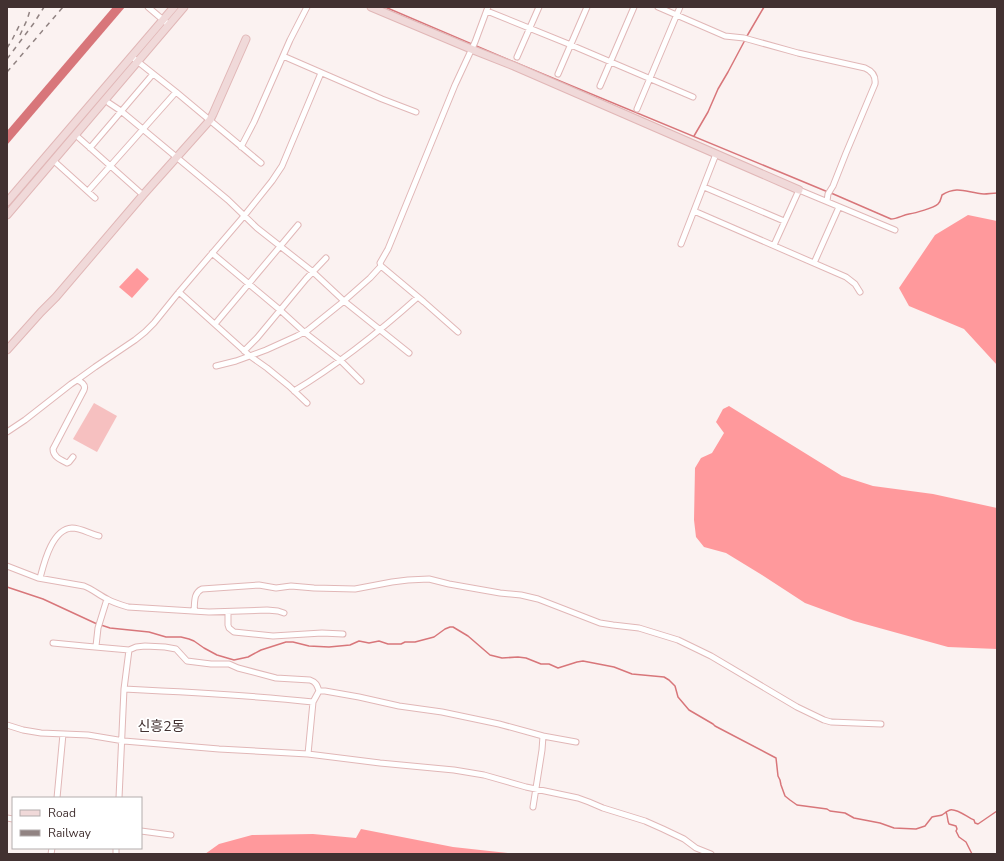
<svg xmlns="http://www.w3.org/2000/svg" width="1004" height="861" font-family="'Nunito Sans','Noto Sans KR',sans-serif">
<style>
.green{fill:#f6c0c0}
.forest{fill:#ff999c}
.water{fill:#d8767a}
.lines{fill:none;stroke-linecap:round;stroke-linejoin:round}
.stream{stroke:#d8767a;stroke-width:1.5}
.street-casing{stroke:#e1b7b7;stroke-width:7}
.secondary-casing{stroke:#e1b7b7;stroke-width:9}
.street{stroke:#fff;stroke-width:5}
.secondary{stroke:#f0d9d9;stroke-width:7}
.rail{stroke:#918382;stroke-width:1.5;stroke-dasharray:5 5;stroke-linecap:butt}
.labels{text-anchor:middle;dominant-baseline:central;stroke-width:3.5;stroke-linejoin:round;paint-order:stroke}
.quarter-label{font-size:14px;fill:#423131;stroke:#fff}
</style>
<rect width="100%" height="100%" fill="#fbf2f1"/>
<path class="green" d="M94,403l23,13 -20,36 -24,-13z"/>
<path class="forest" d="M968,215l29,6v144l-33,-36 -55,-23 -10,-18 36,-53z
M137,268l12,11 -17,19 -13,-11z
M729,406l113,70 31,10 60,8 64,14v141l-49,-2 -94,-26 -49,-18 -43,-28 -36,-22 -22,-6 -8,-10 -2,-17 1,-52 6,-10 11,-5 12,-20 -8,-11 7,-13z
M361,829l92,18 63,7h-311l14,-10 33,-9 61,-1 43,4z"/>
<path class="water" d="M113,7h12l-118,138v-14z"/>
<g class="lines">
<path class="stream" d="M385,7l129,55 314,130
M747,36l17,-29
M694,136l14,-24 10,-23 10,-17 17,-32
M831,193l60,26c6,0 12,-4 18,-5 6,-1 25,-6 29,-10 3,-3 3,-6 4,-9 16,-10 25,-2 42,-1 4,0 9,-1 13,-1
M7,587l36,12 54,25
M101,625l9,3 39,4 17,5h15l8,2 5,2 10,7 13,7 17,5 14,-3 13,-7 25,-8h7l16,4 20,1 21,-2 9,-4 10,2 10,-2 9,3h13l4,-2h10l19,-5 11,-8 5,-2h3l15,9 22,19 12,3 16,-1 8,1 15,6h8l9,4 19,-6 6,-1 31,6 18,7 32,3 5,3 6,6 3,11 11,13 24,14 2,2 61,32 2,18 2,4 1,5 4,11 5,4 7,5 30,4 3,2 15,2 9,5 26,5 14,5 22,1 9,-3 7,-9c4,-1 7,-1 10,-2 3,-2 5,-4 8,-5 7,-2 18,8 24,10l1,3 3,1 19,-13
M946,812c2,4 1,8 3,12l7,2 1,3 -1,2 3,6 7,5 6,12"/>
<g class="street-casing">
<path id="street" d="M148,7l21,18
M658,7l67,29 19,2 54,15 67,15c7,3 11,8 10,16l-29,69 -13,33 -5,8 -1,7
M487,11l84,34 122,52
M283,56l99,43 34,13
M132,57l44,35 85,71
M517,57l22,-50
M558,74l29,-67
M600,86l34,-79
M109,103l12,8 107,89 29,28 56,44 31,29 65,52
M637,109l43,-102
M79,138l64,57
M241,147l13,-25 36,-82 17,-33
M90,148l63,-74
M54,161l41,37
M704,187l80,34
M88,191l88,-99
M694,211l152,66 9,7 5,8
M681,244l35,-90
M774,245l25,-55 96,40
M212,253l68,57 24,22 36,28 21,21
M814,263l25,-56
M179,292l71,64 17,12 22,18 18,17
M215,324l83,-99
M458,332l-34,-30 -43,-36 -1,-3 8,-14 67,-164 20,-43 13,-35
M244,351l13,-13 49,-59 20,-21
M216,366l20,-5 30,-11 31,-14 11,-6 36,-29 26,-23 11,-12
M77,380l18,-13 40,-27 10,-8 9,-9 25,-31 65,-76 28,-35 10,-15 39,-93
M294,391c45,-27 85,-59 124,-94
M7,432l18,-12 46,-36 6,-4c5,2 9,5 7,10l-31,59c0,8 8,11 14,14l2,-1 4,-5
M7,566l31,12 46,8c8,3 15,9 23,13 7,4 14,6 21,8l81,5 58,-2 11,1 6,2
M40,578c4,-15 12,-49 32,-50 9,0 18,6 27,8
M194,611c1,-8 -1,-18 8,-22l57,-4 17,3 15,-2 23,2 41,1 37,-7 16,-2 21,-1 20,5 51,9 21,2 17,4 62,24 13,2 26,3 39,12 33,16 86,51 27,13 7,2 50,2
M228,612v13l1,3 5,4 39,4 49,-3 21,1
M53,643l31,3 45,4 7,-3 9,-1 20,1 11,2 11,12 24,3h18l9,4 38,10 34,2c6,2 7,5 9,11
M96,646l2,-18 9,-29
M124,689c63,3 126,6 189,13
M7,725l16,5 18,3 47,2 36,6 95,8 89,5 72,9 74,7 30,5 42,12 52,11 11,4 14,6 42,13 18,8 21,10 12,9 15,6
M543,736l33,6
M308,754l5,-52 6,-11h6l34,6 40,9 43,6 57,12 44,12 -1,14 -9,57
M57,798l6,-64
M119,798l5,-109 5,-39
M7,818l6,1
M141,831l30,4
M51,854l1,-6
M116,854v-6"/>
</g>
<g class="secondary-casing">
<path id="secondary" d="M371,7l100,42 43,17 285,124
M7,202l167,-195
M7,215l177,-208
M7,350l34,-38 15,-15 87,-102 67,-75 3,-6 33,-75"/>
</g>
<use href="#street" class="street"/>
<use href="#secondary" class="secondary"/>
<path class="rail" d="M20,35l7,-15 4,-13
M7,48l5,-8 7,-14
M7,59l27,-36 10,-16
M7,72l56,-65"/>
</g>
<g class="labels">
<g class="quarter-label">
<text x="161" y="726">신흥2동</text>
</g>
</g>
<rect width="1004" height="861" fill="none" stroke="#423131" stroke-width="16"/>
<rect x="12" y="797" width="130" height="52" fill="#ffffff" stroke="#b3adad"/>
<rect x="20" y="810" width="20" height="6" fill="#f0d9d9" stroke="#b3adad"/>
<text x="48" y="817" font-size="12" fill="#423131">Road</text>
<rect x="20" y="830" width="20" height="6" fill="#918382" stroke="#b3adad"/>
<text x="48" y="837" font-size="12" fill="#423131">Railway</text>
</svg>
